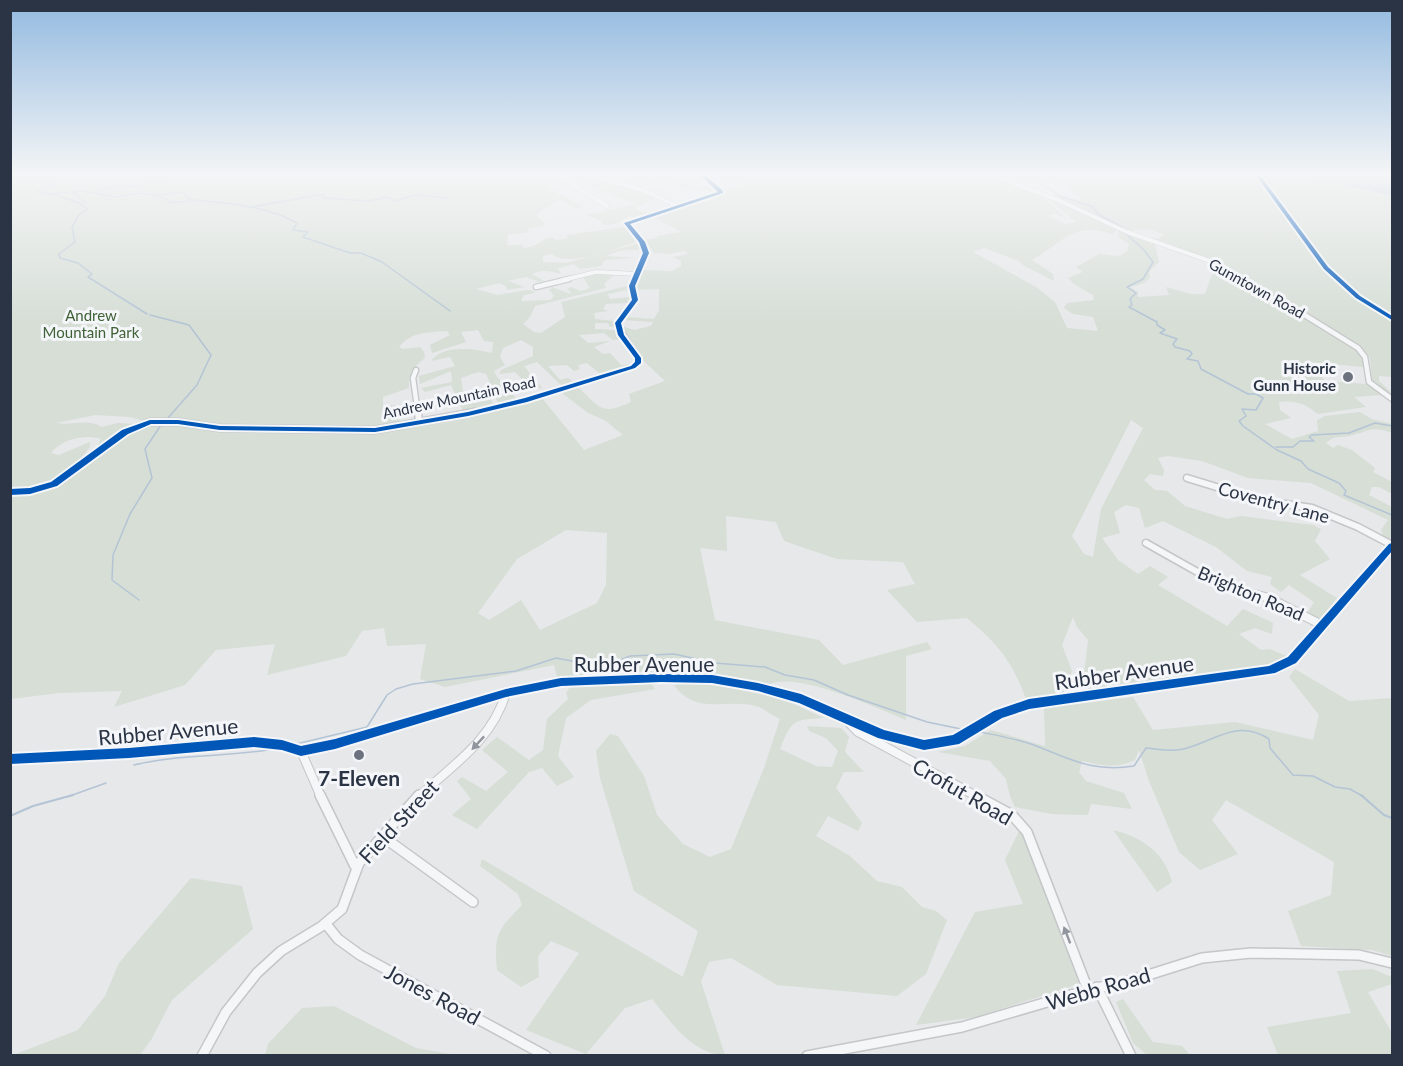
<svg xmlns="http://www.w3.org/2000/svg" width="1403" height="1066" font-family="Lato,sans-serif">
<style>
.green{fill:#d6ded6;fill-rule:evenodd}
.water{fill:#b4c4d5}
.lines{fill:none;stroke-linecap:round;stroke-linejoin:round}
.stream-far1{stroke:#b4c4d5;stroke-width:1.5}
.stream{stroke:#b4c4d5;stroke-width:2}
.minor-far4-casing{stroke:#c4c6c8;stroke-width:5}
.minor-far3-casing{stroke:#c4c6c8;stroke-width:7}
.minor-far2-casing{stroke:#c4c6c8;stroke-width:9}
.minor-far1-casing{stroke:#c4c6c8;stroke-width:10}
.minor-casing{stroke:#c4c6c8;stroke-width:12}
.minor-far4{stroke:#f5f6f7;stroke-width:4}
.minor-far3{stroke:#f5f6f7;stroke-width:4.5}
.minor-far2{stroke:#f5f6f7;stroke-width:6}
.minor-far1{stroke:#f5f6f7;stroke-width:8}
.minor{stroke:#f5f6f7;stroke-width:9}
.cycleway-casing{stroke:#f4f6f9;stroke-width:4}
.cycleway{fill:#0057b8;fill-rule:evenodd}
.oneway{fill:#90959e}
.poi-dot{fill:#6c737f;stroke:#f4f6f9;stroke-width:2}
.labels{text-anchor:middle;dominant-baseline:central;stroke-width:6;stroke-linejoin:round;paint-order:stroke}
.far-street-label{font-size:15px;fill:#2b3445;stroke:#f4f6f9}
.far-park-label{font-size:15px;fill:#3f6138;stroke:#f4f6f9}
.far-poi-label{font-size:15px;font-weight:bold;fill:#2b3445;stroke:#f4f6f9;text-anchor:end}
.street-label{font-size:18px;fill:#2b3445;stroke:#f4f6f9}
.near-street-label{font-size:21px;fill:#2b3445;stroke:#f4f6f9}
.near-poi-label{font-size:21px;font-weight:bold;fill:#2b3445;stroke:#f4f6f9}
</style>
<rect width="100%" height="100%" fill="#e6e8ea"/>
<path class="green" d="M10,174h512l15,4 16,-2 9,6 -12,4 -1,3 35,18 -8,2 -16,-9 -24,14 10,11 -19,4 2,3 -21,3 -1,10h15l2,3c16,-2 17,-9 28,-11l5,3 10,-2v-3l57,-8 12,15c-19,6 -68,26 -84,12l-9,2v6l23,1 74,-20 3,7c-12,0 -26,-1 -36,6l30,2 -32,2 -4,6 -21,3 -6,-5 -16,4 3,6c-10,-3 -19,-5 -29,0l12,7 -4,1 -14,-5 -18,4 17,6 -18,3 -1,-4 -7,-3 -23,6 21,6 32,-5 5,1v2l-10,2 -3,6 29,-1 4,-4 -5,-6 3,-3 18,7 1,-2 -4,-3 4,-2 10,4 9,-3 -7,-11 11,-3h21l-11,10 2,4 -71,18 -5,11 -7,7 11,8 7,1 24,-16 -4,-15 66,-16v4l-19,4 2,5 20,-2 -3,6 -21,1 -3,5 5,2 -14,2 1,6 19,2 2,6h-6l-2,-4h-13v6l21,1 5,9 -8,1 -9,-7 -25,2 9,8 22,-2 -16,6 9,7 7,-1 11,12 11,-1 -32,10 -13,-11 -9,2 2,4 -6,2 -7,-6 -19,1 12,14 8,-2 7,5 -13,3 -25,-24 -13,4 18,22 -9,2 -18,-18 -16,2 2,-4 32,-14v-9l-12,-7 -18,8 -3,9 5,8 -11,6c4,11 17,19 23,29l-18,4c-7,-10 -7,-19 -13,-30l-8,-2 -17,6 2,13 14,10 13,-3 4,7 -30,8 -13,-28 -26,7 -4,-4 31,-6 -1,-11 -31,13 -1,-8 36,-10 -5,-9 -19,4c13,-17 43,-12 61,-8l1,-11 -9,-1 -6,-11 -17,2 5,10 -34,11 -2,-8 20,-10 -3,-4c-19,1 -36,1 -48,16l4,2 17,-2 4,5 1,6c-11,8 -17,16 -16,30l-26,9v9l13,-1 4,18 -50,6 -93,-5 -33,2 -53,-7 -27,2 -14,-4 -35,-2 -39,8c18,3 31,-5 46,4l15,-4 17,1 -40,28 7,-13c-16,-5 -39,0 -50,14l8,2 31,-13v5l-8,10v4c-26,19 -39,28 -71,27z
M576,174c12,0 19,6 31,9 18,4 33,8 50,15l-22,9 3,4 10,2 -15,4 -3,-1 -16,8 -10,1 -3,-4 -15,-6 51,-11 -50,-19z
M670,174l28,5 -12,5 10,5 16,-5 7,7 -3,2c-15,-5 -30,-2 -45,-8l6,-3 -12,-4 -12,4 -4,-2z
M774,174h211l-8,2c20,8 39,7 58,17 12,6 22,18 33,26l-13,-5 -7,2 17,8 11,-2 -33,-27 73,35 -4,5c-37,-16 -50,9 -80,25l21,14 1,7 -33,-17 -2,-3 -35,-13 -11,4 63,35 19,15 12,26 31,3 -5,-14 -20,-3 -9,-6 3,-5 27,-3 -1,-5 -19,-11 -6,-6 15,-6 -7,-5 23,-13 20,2 8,-5 2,-7 -11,-7 1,-7 36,14 4,18 -10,10 1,6 -6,5 -14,4 8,5v5l31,-2 -3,-8 25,7h14l10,-29 81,46 66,43 2,13 -54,-5 15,19 42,3 15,11 -28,2 12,10 -48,7c-14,-11 -22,-14 -39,-12l1,8 11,8 -26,6 27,15 26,-8 -1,-11 8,-4 35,-4 12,7 20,5v9c-24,-8 -22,-1 -43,3 -10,2 -15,-1 -23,7l7,5 5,-3 14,5 23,18 -2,4 19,10v12l-13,-7h-7l-3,8 23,12v32l-8,-1 -3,-8 7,-10 -77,-37 -63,-5 -46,-17 -34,-5 -10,2 6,12 -1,6 -13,-2 -6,6 11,10 12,1 18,15 42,13 14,-3 72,9 8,4 -6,12 15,18 -30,16 37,23 -16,20 -14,-4 7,-12 -25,-17 -8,7 -11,-8 2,-7 -25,-6 -31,-24 -53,-26 -18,7 -6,-20 -13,-3 -12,7 6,21 -18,5 16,22 20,14 12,-8 18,11 -10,8 69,41 16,-17 30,14 -1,11 -17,-6 -16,6 22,16 9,-1 19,8 -30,12 -80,11 -7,-7h-8l8,8 -84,11 -5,-8 5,-44 -11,-13 -4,-10 -11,28 10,26 -9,23 -37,5c-14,-38 -28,-55 -59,-81l-50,4 -30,-32 28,-6 -12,-22 -66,-3 -53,-18 -8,-19 -50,-6 1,35 -27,-3 15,72 104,20 24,25 84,-23 5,7 -26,7v64c-30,-12 -106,-48 -136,-36l-81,-12h-58l-74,5 -3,-12 -109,22 -25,-8 6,-35 -39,2 -3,-18 -22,3 -16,25 -79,19 8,-31 -59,6 -31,35 -71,22 8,-16 -63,2 -48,6v-205l50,-12 69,-51 20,-7 209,9 93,-14 90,-21 42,52 39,-15 -17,-14 -18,-8 -26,-20 16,-6c22,21 23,29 53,15l-2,-8 36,-13c-15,-15 -38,-32 -43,-55l12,4 17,-4 2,-4 -30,-2 2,-3 29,2 5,-9v-21l-25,1 9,-20 29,1 9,-5v-5l-8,-4 15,-3 -3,-3 -17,3 -14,-1 -9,-13 12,-2v-2l24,-4 -31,-17 68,-20 6,-2 -1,-4 15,-3zM1131,420l12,8 -42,81 -8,48 -9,-3 -12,-18zM566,530l41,3 -1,52 -9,18 -57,27 -19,-30 -32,20 -11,-7 39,-54z
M1004,174h147l15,6 10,-1 3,-5 125,1 88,21v181l-13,-1v5l13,12v4l-20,-16 -2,-23 -6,-8 -60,-38 -30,-15 -27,-20 -38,-18 -63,-22 11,2 7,-4c-12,-7 -23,-7 -37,-3l-73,-35 -2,-3 28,6v-3c-7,-4 -11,-11 -18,-15 -17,-10 -42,-3 -60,-7z
M1295,669l54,32 43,-3v258l-20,-6 -71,-4 -13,-35 43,-16 3,-33 -108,-62 -14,20 26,34 -38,16 -21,-18 -30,-71 -10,-31 -4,10c-19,9 -35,5 -53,1l-3,11 7,9 38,12 8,16 -41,-5 -3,11 -36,-1 -37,-7 -5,-11 -4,-17 -16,-18 -52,-9 27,-6 26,-16 54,16 -1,-38 89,-11 20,33 82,-8 78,18 6,-25 -30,-38z
M651,682l4,7 -64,11 -25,18 -8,38 16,21 -17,9 -15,-18 -13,4 -52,57 -25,-14 19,-16 -14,-18 5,-4 24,14 22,-19 -26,-22 15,-13 32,23 14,-10 4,-31 21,-20 -2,-6 4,-6z
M700,682l81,16 43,20c-31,2 -32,1 -44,31l36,17 16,1 6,-16 -12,-13 -17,-7 -2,-5 34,2 8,9 -4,15 19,20h-20l-8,16 26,35 -4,8 -30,-15 -12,20 34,20 27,25 25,6 20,20 14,4 11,9 -21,54 -29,22 -120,-11 -46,-27 -22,4 -8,20 24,73c-32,0 -55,-34 -73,-56l-27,9 -39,46 -60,-24 53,-77 -28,-12 -13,15 1,21 -18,10 -24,-17c-3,-37 0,-39 25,-65l-4,-11 -38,-28 2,-7 201,118 15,-46 -64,-40 -34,-113 -4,-27 14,-17 8,2 26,40 13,39 26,29 27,13 21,-8 33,-81 16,-49c-7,-3 -14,-9 -21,-12 -31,-10 -62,10 -85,-22z
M1020,829l59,155 -103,33 -60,8 59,-113 48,-8 -18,-44z
M1113,830c29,7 52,23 59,52l-15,10z
M191,878l51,8 11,43 -81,71 -21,40 -11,15h-127l65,-25 27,-34 14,-33z
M1372,969l20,8v7l-24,8 24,41v22h-114l-11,-28 84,-14 -14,-42z
M1123,999l30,43 29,4 8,9h-43l-14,-12 -17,-41z
M334,1006l82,42 40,7h-191l3,-11 34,-36z"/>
<path class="water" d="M1297,174h73l22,3v19z"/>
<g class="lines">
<path class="stream-far1" d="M1021,174l23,1 18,11
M1030,175l30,21 33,11 5,7 25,14
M10,185l38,-4 2,1 -5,2h11l-19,8 11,2 35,-3 33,6 23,-4 15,2 30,-3 4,7c38,5 75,5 109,24l-4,7 15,2 -5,5 47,16h11l21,9 68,49
M96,192l17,-5 31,-1 34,-12
M74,193l10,9
M53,194l26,9 8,6 -8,6 -7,12 3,15 -16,12 1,4 18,5 14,11 -4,3 59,37
M159,196l12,6 22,-1
M252,207l66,-12h5v3l45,3 20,-4 6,4 22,-6 32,3
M1125,233l19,17 9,12 -10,17 -16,8 9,6 -6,6 2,6 -3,2 28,15v3l8,5 -5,3 17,6 -4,5 2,3 15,4 2,3 -5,5 11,2 3,8 47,25h8l7,4 -7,12 -14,-1 4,7 -7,5 4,5 34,24 24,11 7,8 31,14 7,8 -2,4 48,20
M150,315l39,10 22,30 -14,30 -30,34
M1276,447h17l7,-6h14l-5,-4 3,-2 37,-2 26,-10 17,3
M139,600l-27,-20 1,-25 17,-41 22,-36 -7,-29 16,-24
M976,731c18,4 37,7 55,13 38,14 60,29 103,22l12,-18c12,1 26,4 38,1 31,-8 53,-31 85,-10l1,9 23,27 20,1 22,11 15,2 14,8
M292,745l75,-18 20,-32 9,-6 17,-5 103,-13 40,-13 21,4 41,-1 12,-5 44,-2 41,9 50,4 20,8 29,5 34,15 79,27 39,8
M134,765c48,-12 97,-7 145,-17
M67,797l39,-14"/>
<path class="stream" d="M1361,795l23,20 8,3
M10,816l23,-10 40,-11"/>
<g class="minor-far4-casing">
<path id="minor-far4" d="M556,174l51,32
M593,174l12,6 38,10 34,16
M989,174l69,26 69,32 83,29 36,19
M563,280l33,-8 42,2
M634,280l12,-27 -4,-11 -15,-19 94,-31 -20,-18"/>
</g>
<g class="minor-far3-casing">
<path id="minor-far3" d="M1243,279l32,21 28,14 55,34 7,9 4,25 23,17
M536,287l33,-8
M416,370l-3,8 5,36
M469,414l58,-14 106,-33 5,-4c0,-10 -16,-26 -20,-40l17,-23 -3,-14 3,-7"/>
</g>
<g class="minor-far2-casing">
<path id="minor-far2" d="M418,412l1,10
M1187,478l72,22 53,8 46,19 34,18
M10,492l20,-1 24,-7 71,-52 25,-10h28l42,6 155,2 100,-18
M1146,543l71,40
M1360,583l32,-37"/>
</g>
<g class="minor-far1-casing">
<path id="minor-far1" d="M1215,581l8,5 46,12 55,28
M850,724l8,8 120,65
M301,751l20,46
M10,759l119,-6 125,-11 28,3 19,6 34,-7 171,-51 55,-11 100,-4 51,1 46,8 43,12 81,36 42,10 31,-5 43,-26 31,-10 242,-34 21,-10 69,-79
M418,797c35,-32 74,-57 88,-104"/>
</g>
<g class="minor-casing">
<path id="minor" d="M320,795l35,71
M975,795l37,20 15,17 61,158
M382,836l91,66
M326,924l12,15 22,16 186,101
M1097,987l34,69
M202,1056l24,-44 31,-39 24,-22 41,-25 20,-17 17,-46 60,-68
M807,1056l155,-29 126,-37 41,-9 73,-23 49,-5 108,2 33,8"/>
</g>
<use href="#minor-far4" class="minor-far4"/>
<use href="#minor-far3" class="minor-far3"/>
<use href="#minor-far2" class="minor-far2"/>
<use href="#minor-far1" class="minor-far1"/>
<use href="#minor" class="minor"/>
<g class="cycleway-casing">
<path id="cycleway" d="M699,174h5l19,17v2l-93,31 15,18 4,11 -14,33 3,14 -17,23 3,12 17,23v5l-6,5 -108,34 -59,14 -93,16 -155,-2 -42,-6h-27l-23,10 -71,52 -27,8 -20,1v-6l20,-1 21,-6 71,-52 28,-10h28l42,6 155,2 93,-16 57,-14 106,-32 4,-4v-4l-17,-23 -3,-12 17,-23 -3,-14 14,-33 -4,-11 -15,-19 94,-31z
M1255,174h4l69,93 32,29 32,20v4l-36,-22 -32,-29z
M1392,543v8l-96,112 -21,10 -246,36 -27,9 -43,26 -35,6 -46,-12 -79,-35 -41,-12 -46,-8 -51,-1 -100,4 -55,11 -171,52 -34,7 -19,-6 -28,-3 -125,11 -119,6v-10l119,-6 125,-11 28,3 19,6 34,-7 171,-50 55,-11 100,-4 51,1 46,8 43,11 83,36 40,10 29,-5 41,-24 35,-12 240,-33 19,-9 101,-113z"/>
</g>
<use href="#cycleway" class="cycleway"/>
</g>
<defs><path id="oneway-solid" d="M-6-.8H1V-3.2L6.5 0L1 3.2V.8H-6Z" transform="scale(1.5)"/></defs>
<g class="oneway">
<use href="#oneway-solid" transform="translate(478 743) rotate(133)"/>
<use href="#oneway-solid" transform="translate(1067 935) rotate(-111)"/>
</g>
<linearGradient id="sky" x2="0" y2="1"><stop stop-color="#93bae0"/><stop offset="0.54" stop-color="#f4f5f6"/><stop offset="1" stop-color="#f4f5f6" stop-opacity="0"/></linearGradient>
<rect width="1403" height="323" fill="url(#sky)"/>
<g class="poi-dot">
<circle cx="1348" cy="377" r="6"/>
<circle cx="359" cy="755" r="6"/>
</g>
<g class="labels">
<g class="far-street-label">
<text transform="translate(1257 288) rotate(29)">Gunntown Road</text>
<text transform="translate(459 397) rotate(-12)">Andrew Mountain Road</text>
</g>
<g class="far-park-label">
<text x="91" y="315">Andrew<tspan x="91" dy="17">Mountain Park</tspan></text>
</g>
<g class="far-poi-label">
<text x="1336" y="368">Historic<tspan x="1336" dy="17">Gunn House</tspan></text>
</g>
<g class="street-label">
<text transform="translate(1274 502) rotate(15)">Coventry Lane</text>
<text transform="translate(1251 593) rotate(23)">Brighton Road</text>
</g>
<g class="near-street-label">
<text x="644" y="663">Rubber Avenue</text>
<text transform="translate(1124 672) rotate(-8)">Rubber Avenue</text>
<text transform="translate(168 731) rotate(-5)">Rubber Avenue</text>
<text transform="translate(963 791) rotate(30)">Crofut Road</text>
<text transform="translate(398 821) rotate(-47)">Field Street</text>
<text transform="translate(1098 988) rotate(-16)">Webb Road</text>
<text transform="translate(433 994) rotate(28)">Jones Road</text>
</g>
<g class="near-poi-label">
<text x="359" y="777">7-Eleven</text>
</g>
</g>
<rect width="1403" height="1066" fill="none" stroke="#2b3445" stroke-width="24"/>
</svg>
